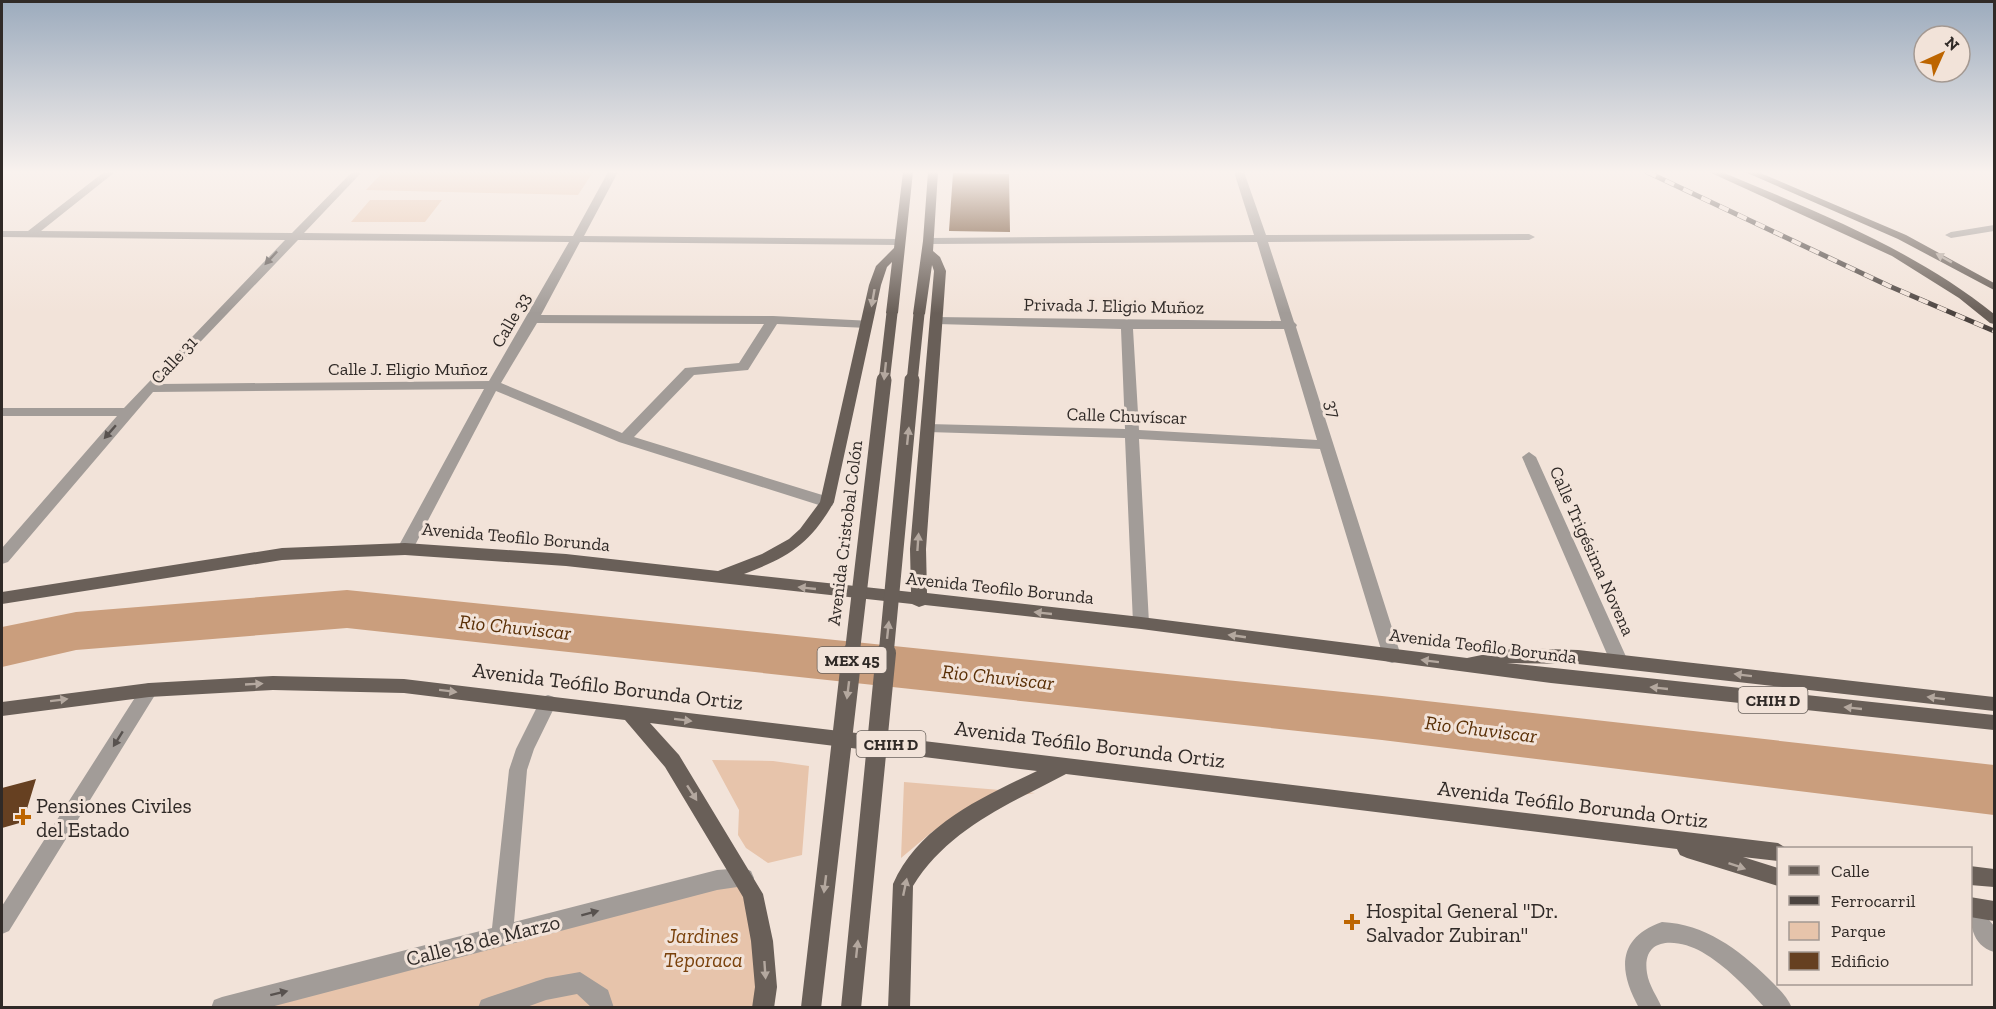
<svg xmlns="http://www.w3.org/2000/svg" width="1996" height="1009" font-family="'Zilla Slab',serif">
<style>
.green{fill:#e7c4ab}
.lines{fill:none;stroke-linecap:round;stroke-linejoin:round}
.river{fill:#ca9e7d;fill-rule:evenodd}
.building{fill:#664021}
.minor{fill:#a29c98;fill-rule:evenodd}
.major{fill:#695f58;fill-rule:evenodd}
.rail-casing{stroke:#4b433f;stroke-width:5}
.rail{stroke:#f2e3d9;stroke-width:4;stroke-dasharray:10;stroke-linecap:butt}
.major-bridge-far2{stroke:#695f58;stroke-width:11}
.major-bridge-far1{stroke:#695f58;stroke-width:15}
.major-bridge{stroke:#695f58;stroke-width:20}
.oneway{fill:#58524f}
.oneway2{fill:#b4a89f}
.poi-dot{fill:#bd6500;stroke:#f2e3d9;stroke-width:2}
.labels{text-anchor:middle;dominant-baseline:central;stroke-width:6;stroke-linejoin:round;paint-order:stroke}
.shield{fill:#f2e3d9;stroke:#6a625c;stroke-width:1.5}
.shield-label{font-size:16px;font-weight:bold;fill:#302a27}
.street-label{font-size:18px;fill:#302a27;stroke:#f2e3d9}
.water-label{font-size:20px;font-style:italic;fill:#592f06;stroke:#f2e3d9}
.near-street-label{font-size:21px;fill:#302a27;stroke:#f2e3d9}
.near-poi-label{font-size:21px;fill:#302a27;stroke:#f2e3d9;text-anchor:start}
.near-park-label{font-size:21px;font-style:italic;fill:#7a420c;stroke:#f2e3d9}
</style>
<rect width="100%" height="100%" fill="#f2e3d9"/>
<path class="green" d="M383,172h210l-15,23 -212,-5z
M370,200h72l-17,22h-74z
M712,760l61,1 36,5 -7,89 -34,8 -22,-15 -8,-13 1,-25z
M904,782l131,11 -55,9 -48,30 -31,26z
M716,881l41,8 14,119h-510z"/>
<g class="lines">
<path class="river" d="M347,590l1035,106 612,69v50l-612,-75 -1035,-112 -271,22 -74,17v-40l74,-15z"/>
</g>
<path class="building" d="M953,173l56,1 1,58 -61,-1z
M36,779l-13,43 -21,6v-40z"/>
<g class="lines">
<path class="minor" d="M104,172h11l-74,59 251,2 60,-61h10l-58,61 269,3 35,-64h10l-34,64 315,3 6,3 -6,3 -319,-3 -39,73 232,1 99,5v6l-4,1 -91,-4 -29,46 -54,5 -60,62 198,61 2,4 -2,4h-10l-203,-64 -123,-51 -83,158 -2,4h-12l-2,-4 87,-160 -331,3 -145,170 -6,2v-16l115,-132h-115v-8h122l161,-168 -283,-3v-6h26zM298,240l271,2 -80,139 -329,3zM537,323l227,1 -25,39 -54,5 -63,65 -121,-50z
M1234,172h10l22,63 263,-1 6,3 -6,3 -261,2 26,80 3,3 -1,2 105,329 -3,5 -6,2 -6,-2 -3,-5 -63,-207 -181,-10 10,184 -2,4h-12l-2,-4 -8,-185 -197,-6 -7,-4 7,-4 197,5 -4,-100 -184,-5 -6,-4 2,-3 348,4 -24,-79 -328,2 -6,-3 6,-3 325,-3zM1133,329h151l33,111 -178,-10z
M1994,225v6l-43,7 -6,-3 6,-3z
M1529,452l7,5 92,204 -3,5 -6,2 -6,-2 -3,-5 -88,-204z
M149,683l6,2 3,5 -3,5 -146,236 -7,3v-28l141,-221z
M548,695l6,2 3,5 -23,47 -7,21 -13,152 203,-52 27,-2 7,3 3,7 -3,7 -34,5 -450,118h-56l3,-8 8,-3 270,-69 17,-158 7,-21 26,-52z
M1970,902l7,3 17,21v26c-23,-7 -24,-29 -24,-50z
M1662,922c43,2 76,27 106,56 9,9 19,18 24,30h-27c-19,-21 -39,-42 -63,-56 -23,-13 -61,-17 -55,21 2,13 10,23 15,35h-23c-21,-38 -22,-70 23,-86z
M580,972l28,18 6,18h-22l-15,-14 -31,6 -22,8h-46l3,-8 8,-3 57,-19z"/>
<path class="major" d="M903,172h10l-15,141 -6,4 -6,-4 6,-51 -5,5 -6,18 -47,217c-24,42 -45,55 -90,72l167,18 -1,-43 24,-278 -2,-6 -7,49 -6,4 -6,-4 10,-73 5,-69h10l-5,79 7,6 6,14 -20,278 1,44 214,24 326,41 49,-10 62,2 416,47v14l-416,-47 -71,-1 487,52v15l-443,-47 -410,-54 -216,-24 -6,2 -7,-3 -346,-38 -161,-11 -123,5 -280,44v-12l280,-44 123,-5 161,11 152,17 44,-17 27,-15 11,-10 20,-27 49,-217 7,-19 18,-18z
M1709,172h13c95,40 191,77 272,142v10l-4,-1 -31,-25 -67,-42z
M1745,172h13l148,63 88,48v7l-96,-51z
M273,676l131,3 1374,164 8,5h-8v13l-35,-4 35,11v18l-91,-28 -7,-3 -3,-6 -611,-75c-57,30 -118,55 -153,112l-3,122h-22l5,-124c26,-59 90,-87 144,-113l-387,-48 29,32 84,139 10,47 4,46 -3,21h-22l3,-21 -4,-46 -8,-44 -78,-130 -40,-47 -221,-27 -131,-3 -124,7 -147,19v-14l147,-19z
M1970,866l24,3v18l-24,-2z
M1970,897l24,4v20l-24,-4z"/>
<g class="rail-casing">
<path id="rail" d="M1647,172l242,114 105,45"/>
</g>
<use href="#rail" class="rail"/>
<path class="major-bridge-far2" d="M884,382l8,-69
M912,382l7,-68"/>
<path class="major-bridge-far1" d="M852,655l32,-275
M886,655l26,-275"/>
<path class="major-bridge" d="M811,1008l41,-355
M851,1008l35,-355"/>
</g>
<defs><path id="oneway-solid" d="M-6-.8H1V-3.2L6.5 0L1 3.2V.8H-6Z" transform="scale(1.5)"/></defs>
<g class="oneway">
<use href="#oneway-solid" transform="translate(271 258) rotate(133)"/>
<use href="#oneway-solid" transform="translate(110 432) rotate(131)"/>
<use href="#oneway-solid" transform="translate(118 739) rotate(122)"/>
<use href="#oneway-solid" transform="translate(590 913) rotate(-15)"/>
<use href="#oneway-solid" transform="translate(279 993) rotate(-14)"/>
</g>
<g class="oneway2">
<use href="#oneway-solid" transform="translate(1944 258) rotate(-151)"/>
<use href="#oneway-solid" transform="translate(873 298) rotate(100)"/>
<use href="#oneway-solid" transform="translate(885 371) rotate(96)"/>
<use href="#oneway-solid" transform="translate(908 436) rotate(-84)"/>
<use href="#oneway-solid" transform="translate(918 542) rotate(-86)"/>
<use href="#oneway-solid" transform="translate(807 588) rotate(-174)"/>
<use href="#oneway-solid" transform="translate(1043 613) rotate(-174)"/>
<use href="#oneway-solid" transform="translate(888 630) rotate(-84)"/>
<use href="#oneway-solid" transform="translate(1237 636) rotate(-172)"/>
<use href="#oneway-solid" transform="translate(1430 661) rotate(-173)"/>
<use href="#oneway-solid" transform="translate(1743 675) rotate(-173)"/>
<use href="#oneway-solid" transform="translate(254 684) rotate(-3)"/>
<use href="#oneway-solid" transform="translate(1659 688) rotate(-174)"/>
<use href="#oneway-solid" transform="translate(848 690) rotate(97)"/>
<use href="#oneway-solid" transform="translate(448 691) rotate(7)"/>
<use href="#oneway-solid" transform="translate(1936 698) rotate(-173)"/>
<use href="#oneway-solid" transform="translate(59 700) rotate(-7)"/>
<use href="#oneway-solid" transform="translate(1853 708) rotate(-174)"/>
<use href="#oneway-solid" transform="translate(683 720) rotate(7)"/>
<use href="#oneway-solid" transform="translate(692 793) rotate(57)"/>
<use href="#oneway-solid" transform="translate(1737 866) rotate(19)"/>
<use href="#oneway-solid" transform="translate(825 884) rotate(97)"/>
<use href="#oneway-solid" transform="translate(905 887) rotate(-78)"/>
<use href="#oneway-solid" transform="translate(857 949) rotate(-84)"/>
<use href="#oneway-solid" transform="translate(765 970) rotate(86)"/>
</g>
<linearGradient id="sky" x2="0" y2="1"><stop stop-color="#9cabbd"/><stop offset="0.55" stop-color="#f9f2ee"/><stop offset="1" stop-color="#f9f2ee" stop-opacity="0"/></linearGradient>
<rect width="1996" height="313" fill="url(#sky)"/>
<g class="poi-dot">
<path d="M20 808h6v6h6v6h-6v6h-6v-6h-6v-6h6z"/>
<path d="M1349 913h6v6h6v6h-6v6h-6v-6h-6v-6h6z"/>
</g>
<g class="labels">
<g class="shield">
<rect x="817.5" y="647" width="69" height="26" rx="4.5"/>
<rect x="1738.5" y="687" width="69" height="26" rx="4.5"/>
<rect x="856.5" y="731" width="69" height="26" rx="4.5"/>
</g>
<g class="shield-label">
<text x="852" y="660">MEX 45</text>
<text x="1773" y="700">CHIH D</text>
<text x="891" y="744">CHIH D</text>
</g>
<g class="street-label">
<text transform="translate(1114 306) rotate(1)">Privada J. Eligio Muñoz</text>
<text transform="translate(511 320) rotate(-60)">Calle 33</text>
<text transform="translate(174 360) rotate(-47)">Calle 31</text>
<text x="408" y="369">Calle J. Eligio Muñoz</text>
<text transform="translate(1333 409) rotate(75)">37</text>
<text transform="translate(1127 416) rotate(2)">Calle Chuvíscar</text>
<text transform="translate(845 533) rotate(-83)">Avenida Cristobal Colón</text>
<text transform="translate(516 537) rotate(5)">Avenida Teofilo Borunda</text>
<text transform="translate(1592 551) rotate(66)">Calle Trigésima Novena</text>
<text transform="translate(1000 588) rotate(6)">Avenida Teofilo Borunda</text>
<text transform="translate(1483 646) rotate(7)">Avenida Teofilo Borunda</text>
</g>
<g class="water-label">
<text transform="translate(515 627) rotate(6)">Rio Chuviscar</text>
<text transform="translate(998 677) rotate(6)">Rio Chuviscar</text>
<text transform="translate(1481 729) rotate(7)">Rio Chuviscar</text>
</g>
<g class="near-street-label">
<text transform="translate(608 686) rotate(7)">Avenida Teófilo Borunda Ortiz</text>
<text transform="translate(1090 744) rotate(7)">Avenida Teófilo Borunda Ortiz</text>
<text transform="translate(1573 804) rotate(7)">Avenida Teófilo Borunda Ortiz</text>
<text transform="translate(483 940) rotate(-14)">Calle 18 de Marzo</text>
</g>
<g class="near-poi-label">
<text x="36" y="805">Pensiones Civiles<tspan x="36" dy="24">del Estado</tspan></text>
<text x="1366" y="910">Hospital General "Dr.<tspan x="1366" dy="24">Salvador Zubiran"</tspan></text>
</g>
<g class="near-park-label">
<text x="703" y="935">Jardines<tspan x="703" dy="24">Teporaca</tspan></text>
</g>
</g>
<rect width="1996" height="1009" fill="none" stroke="#302a27" stroke-width="6"/>
<rect x="1777" y="847" width="195" height="138" fill="#f2e3d9" stroke="#a49992" stroke-width="1.5"/>
<rect x="1789" y="866" width="30" height="9" fill="#695f58" stroke="#a49992" stroke-width="1.5"/>
<text x="1831" y="877" font-size="18" fill="#302a27">Calle</text>
<rect x="1789" y="896" width="30" height="9" fill="#4b433f" stroke="#a49992" stroke-width="1.5"/>
<text x="1831" y="907" font-size="18" fill="#302a27">Ferrocarril</text>
<rect x="1789" y="922" width="30" height="18" fill="#e7c4ab" stroke="#a49992" stroke-width="1.5"/>
<text x="1831" y="937" font-size="18" fill="#302a27">Parque</text>
<rect x="1789" y="952" width="30" height="18" fill="#664021" stroke="#a49992" stroke-width="1.5"/>
<text x="1831" y="967" font-size="18" fill="#302a27">Edificio</text>
<g transform="translate(1942 54) rotate(45)"><circle r="28" fill="#f2e3d9" stroke="#a49992" stroke-width="1.5"/>
<path d="M0-4.5L10 22L0 15L-10 22Z" fill="#bd6500"/>
<text y="-9" font-size="16" font-weight="bold" text-anchor="middle" fill="#302a27">N</text>
</g>
</svg>
